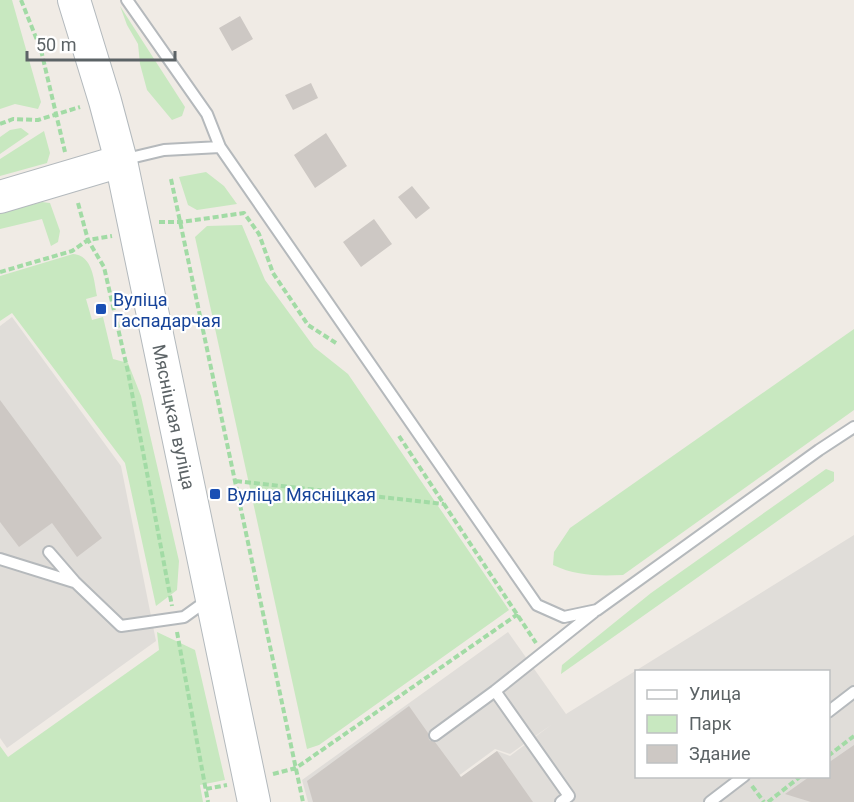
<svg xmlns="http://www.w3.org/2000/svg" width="854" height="802" font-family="Roboto,sans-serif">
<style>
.industrial{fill:#e0ddd9;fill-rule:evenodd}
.green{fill:#c8e8c0}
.building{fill:#cdc8c4}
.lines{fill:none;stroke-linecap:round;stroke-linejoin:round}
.lane-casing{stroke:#b5b9bc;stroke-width:14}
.secondary-casing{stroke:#b3b9bd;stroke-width:34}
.path{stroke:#a2dba5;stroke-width:4;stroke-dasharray:6 3;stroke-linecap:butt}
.lane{stroke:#fff;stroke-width:10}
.secondary{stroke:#fff;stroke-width:32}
.transit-dot{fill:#1a4fb4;stroke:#fff;stroke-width:2}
.labels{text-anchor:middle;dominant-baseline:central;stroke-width:4.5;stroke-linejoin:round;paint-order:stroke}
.transit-label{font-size:18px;fill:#164399;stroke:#fff;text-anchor:start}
.street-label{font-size:18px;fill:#5c6366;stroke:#fff}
</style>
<rect width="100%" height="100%" fill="#f0ebe5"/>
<path class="industrial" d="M12,317l109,149 35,175 -149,107 -7,-10v-412z
M854,535v267h-427l70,-51 13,5 41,-31 -41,29 -15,-5 -72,53h-115l-6,-22 206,-148 58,82zM636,672h192v104h-192z"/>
<path class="green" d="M0,0h12l29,102 -3,7 -23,-5 -15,5z
M120,6l65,101 -3,9 -10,4 -25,-30 -7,-26 -2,-20 -11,-19z
M21,128l8,6 -29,20v-17l10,-7z
M44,131l6,22 -3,10 -47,13v-17z
M206,172l18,14 13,18 -40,6 -9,-5 -9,-28z
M42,202l8,1 10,28 -2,11 -7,4 -9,-27 -42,10v-16z
M242,225l23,55 49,67 34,27 161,236 -190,135 -12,4 -112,-512 12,-11z
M73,254c20,1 21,27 24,42l-11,3 6,21 11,-3 10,42 15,4 13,33 38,165 -2,29 -21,16 -31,-143 -113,-150 -12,8v-45z
M854,329v81l-231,165c-25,1 -47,1 -70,-10l1,-13 16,-24z
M826,469l8,3v9l-273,193 1,-9 89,-72z
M157,632l38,18 30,130 -25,5 3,17h-203v-56l8,11 151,-107z"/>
<path class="building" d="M240,16l13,23 -21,12 -13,-23z
M311,83l7,15 -25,12 -8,-15z
M326,133l21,33 -32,22 -21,-33z
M412,186l18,22 -14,11 -18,-22z
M374,219l18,25 -31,23 -18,-25z
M0,400l102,138 -25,19 -25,-34 -33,24 -19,-25z
M409,706l19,27 1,7 6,2 26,35 36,-26 36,51h-220l-6,-21z
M854,745v57h-43l-26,-8 24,-17h19v-14z"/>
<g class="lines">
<g class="lane-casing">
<path id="lane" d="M127,0l80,114 13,33
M122,160l42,-10 56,-3 317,458 27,12 33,-7 222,-160 35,-23
M49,552l26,30 46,44 63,-9 25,-18
M0,559l74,23
M495,691l74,105 -8,6
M828,712l26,-20
M435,735l60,-44 99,-79
M710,802l34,-26"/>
</g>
<g class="secondary-casing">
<path id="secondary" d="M74,0l31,101 16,60 133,641
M0,197l121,-36"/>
</g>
<path class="path" d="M21,0l20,50 24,102
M0,124l13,-5 25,1 42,-13
M171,179l132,623
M78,203l10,37 16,27 24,105 44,234
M159,222h22l63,-9 15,21 14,39 35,52 28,18
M0,272l72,-21 16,-11 24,-4
M399,436l137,207
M236,481l208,23
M177,632l31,170
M828,756l26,-20
M273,774l23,-6 222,-154
M752,786l12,16
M206,789l21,-4
M768,802l33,-26"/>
<use href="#lane" class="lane"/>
<use href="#secondary" class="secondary"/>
</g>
<g class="transit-dot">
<rect x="95" y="303" width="12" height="12" rx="3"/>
<rect x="209" y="488" width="12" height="12" rx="3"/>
</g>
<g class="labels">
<g class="transit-label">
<text x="113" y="299">Вуліца<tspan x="113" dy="21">Гаспадарчая</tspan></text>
<text x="227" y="494">Вуліца Мясніцкая</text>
</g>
<g class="street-label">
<text transform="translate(174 417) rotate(78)">Мясніцкая вуліца</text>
</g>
</g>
<rect x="635" y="670" width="195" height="108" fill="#ffffff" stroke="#bec1c2" stroke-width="1.5"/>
<rect x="647" y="690" width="30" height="9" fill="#ffffff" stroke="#bec1c2" stroke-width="1.5"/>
<text x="689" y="700" font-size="18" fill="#5c6366">Улица</text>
<rect x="647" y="715" width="30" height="18" fill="#c8e8c0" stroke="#bec1c2" stroke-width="1.5"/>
<text x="689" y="730" font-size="18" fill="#5c6366">Парк</text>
<rect x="647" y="745" width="30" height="18" fill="#cdc8c4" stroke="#bec1c2" stroke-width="1.5"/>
<text x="689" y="760" font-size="18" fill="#5c6366">Здание</text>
<path d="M27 51v9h148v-9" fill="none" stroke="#5c6366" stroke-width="3"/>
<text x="36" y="51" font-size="18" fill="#5c6366" stroke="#ffffff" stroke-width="4.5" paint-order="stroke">50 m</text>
</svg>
